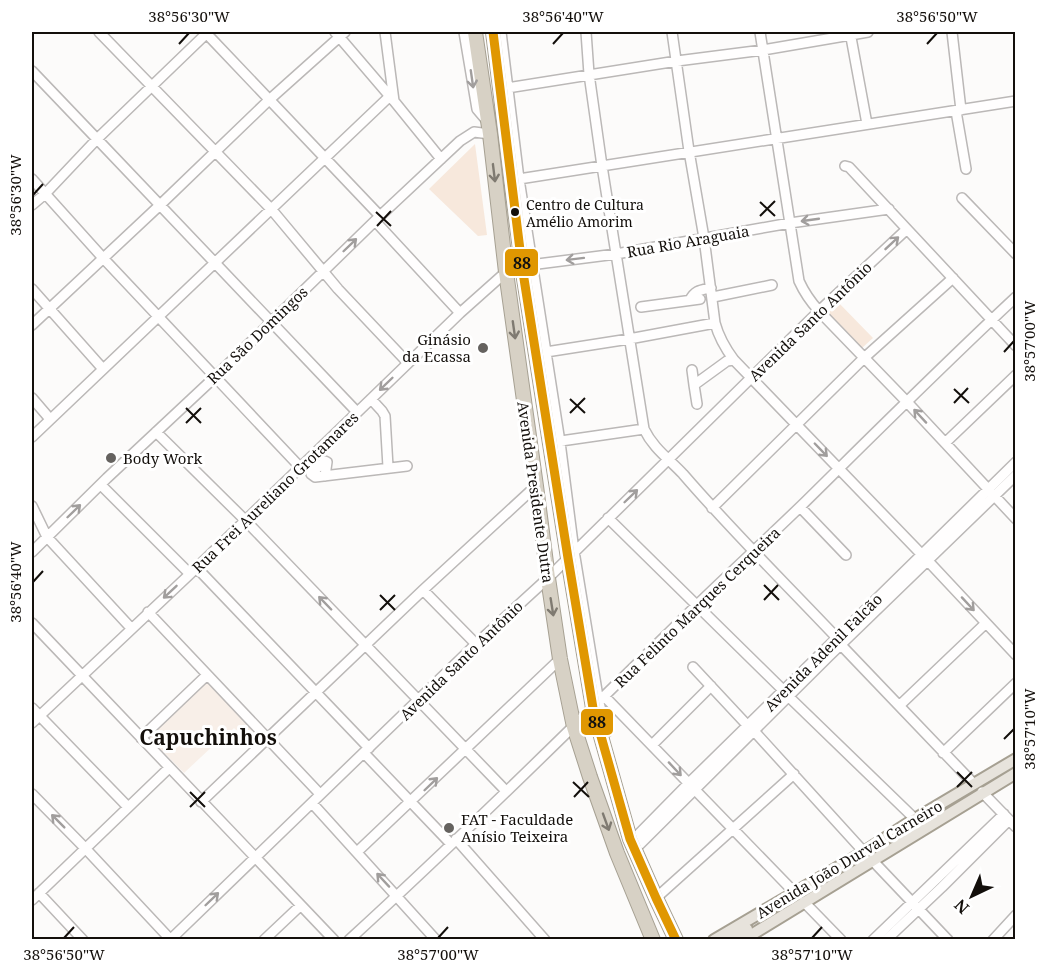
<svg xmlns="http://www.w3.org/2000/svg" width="1047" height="971" font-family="'Noto Serif',serif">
<rect width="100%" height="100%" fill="#fcfbfa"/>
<path fill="#f8efe8" d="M207,681l53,55 -9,8 -17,-16 -16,16 -2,-1 -32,30 -35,-36z"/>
<path fill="#f7e8dc" d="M475,144l12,91 -9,1 -49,-47z
M836,300l37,38 -11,10 -37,-38z"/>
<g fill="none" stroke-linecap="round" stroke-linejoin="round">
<defs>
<path id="minor" d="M99,32l173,178 66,79 70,74
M205,32l175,184
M335,32l59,69 47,58
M385,32l9,69
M464,32l13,77 11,13
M501,32l18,147 41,263 14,109 25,152 8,29
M586,32l3,42 13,92 42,263c9,19 25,30 39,45 49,57 102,109 154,164
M672,32l17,119 15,87 11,85c4,15 10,25 19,37l194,201 88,94
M760,32l39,249c5,11 11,20 20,30l87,90 110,118
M850,32l17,92
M952,32l9,78
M32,71l65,68 260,273
M507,88l170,-27 86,-11 105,-18
M956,111l10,58
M845,166l4,1 167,179
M32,179l71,79 197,209
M519,179l497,-78
M962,198l54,56
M32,205l13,-11 52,-55 111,-107
M375,221l85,92
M32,289l71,80
M713,297l59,-12
M690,300c5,-10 11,-10 21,-12
M641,307l59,-8
M32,325l128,-120 109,-105 76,-68
M546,352l83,-13 86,-16
M692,370l2,15
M32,398l18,21
M371,399l11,12 3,5 3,51
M697,404l-3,-19 33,-24 7,-1
M156,432l89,88 261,271
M32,437l358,-341
M554,442l90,-13
M945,443l71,-68
M325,476l2,-14 -2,-1 -12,11 -2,2 4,3 92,-11
M101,485l89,89
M32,506l15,31 84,91
M800,507l46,48
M712,508l152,-150 89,-80
M608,518l176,173
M32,552l75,-74 108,-101 165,-161 80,-75 14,-9 16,2
M196,567l173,181
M423,590l53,54
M148,612l172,182
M32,623l302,317
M841,645l133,139
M693,667l55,59
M605,697l189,195
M789,697l126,122
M900,705l86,-82
M32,708l96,99
M32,723l158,-149 270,-261 46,-41 16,-6 94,-12 174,-31 99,-14
M754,731l110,121
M141,738l66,-63
M652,745l59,-59
M364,753l87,91
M943,753l73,-70
M982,792l34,35
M32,794l53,54 86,92
M201,802l222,-212 113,-104
M312,803l124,137
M456,839l89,101
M631,842l58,-59 327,-321
M634,850l195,-194 187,-181
M357,852l203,-193
M872,860l76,80
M39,893l44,47
M656,898l138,-124
M32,900l137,-132
M804,902l37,38
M170,940l306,-296 72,-66 271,-267 88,-82
M264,940l36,-34
M349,940c119,-109 234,-223 349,-336 34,-33 70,-66 104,-99 71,-70 141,-140 214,-208
M873,940l131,-126
M886,940l56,-53 67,-67
M993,940l23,-25"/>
<path id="major" d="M714,940l150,-88 51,-33 101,-60
M729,940l18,-11
M743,940l273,-167"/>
<path id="highway" d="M475,32l15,102 16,138 30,214 12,92 12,81 14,68 16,50 27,76 36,87
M493,32l29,234 46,292 25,150 37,131 26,59 20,42"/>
</defs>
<use href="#minor" stroke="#bbb8b7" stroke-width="12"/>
<use href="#major" stroke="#a6a092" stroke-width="14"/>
<use href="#highway" stroke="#a6a092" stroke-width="16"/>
<use href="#minor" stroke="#fffefe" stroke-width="9"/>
<use href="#major" stroke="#e7e3dc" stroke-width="10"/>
<use href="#highway" stroke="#d7d1c5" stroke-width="14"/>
<defs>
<path id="bus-1" d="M493,32l29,234 46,292 25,150 37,131 26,59 20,42"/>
</defs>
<use href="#bus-1" stroke="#fff" stroke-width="14"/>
<use href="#bus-1" stroke="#e09701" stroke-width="9"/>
</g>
<defs><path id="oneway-shaft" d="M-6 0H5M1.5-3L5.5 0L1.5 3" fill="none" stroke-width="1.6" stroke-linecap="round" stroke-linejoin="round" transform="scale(1.5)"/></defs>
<g stroke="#a19e9d">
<use href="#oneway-shaft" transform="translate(472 79) rotate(82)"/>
<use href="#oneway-shaft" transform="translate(810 220) rotate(172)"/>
<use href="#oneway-shaft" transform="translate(892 243) rotate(-43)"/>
<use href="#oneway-shaft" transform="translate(350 245) rotate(-44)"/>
<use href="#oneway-shaft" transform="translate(575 259) rotate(173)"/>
<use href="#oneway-shaft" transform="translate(386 384) rotate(136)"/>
<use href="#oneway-shaft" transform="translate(920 416) rotate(-133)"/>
<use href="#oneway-shaft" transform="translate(821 450) rotate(46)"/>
<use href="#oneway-shaft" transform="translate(631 496) rotate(-44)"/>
<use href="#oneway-shaft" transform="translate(74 511) rotate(-44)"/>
<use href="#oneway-shaft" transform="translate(170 592) rotate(137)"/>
<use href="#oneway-shaft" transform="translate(325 603) rotate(-134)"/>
<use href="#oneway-shaft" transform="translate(968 604) rotate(47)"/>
<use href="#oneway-shaft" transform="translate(675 769) rotate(47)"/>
<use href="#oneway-shaft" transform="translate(431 784) rotate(-44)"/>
<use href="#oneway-shaft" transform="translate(58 821) rotate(-135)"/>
<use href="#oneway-shaft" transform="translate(383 880) rotate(-133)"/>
<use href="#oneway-shaft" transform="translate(212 899) rotate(-44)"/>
</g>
<g stroke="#7f7a71">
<use href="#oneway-shaft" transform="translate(494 173) rotate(83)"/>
<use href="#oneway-shaft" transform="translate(514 330) rotate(82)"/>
<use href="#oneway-shaft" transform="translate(552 607) rotate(81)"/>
<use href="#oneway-shaft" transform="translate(606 822) rotate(70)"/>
</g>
<path fill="none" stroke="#130f0b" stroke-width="2" d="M179,44l10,-11M553,44l10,-11M927,44l10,-11M33,195l10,-11M760,202l15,14M376,212l15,14M760,216l15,-15M377,226l14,-15M1004,352l10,-11M954,389l15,14M570,399l15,14M954,403l14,-15M186,408l15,15M570,413l15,-15M186,423l15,-15M33,582l10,-11M764,585l15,15M380,595l15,15M764,600l14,-15M380,610l15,-15M1004,739l10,-10M957,772l15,15M573,782l16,15M957,787l15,-15M190,792l15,15M574,797l14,-15M190,807l15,-15M64,938l10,-11M438,938l10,-11M812,938l10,-11"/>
<circle fill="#130f0b" stroke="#fff" stroke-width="2" cx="515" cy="212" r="5"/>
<g fill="#65625f" stroke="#fff" stroke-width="2">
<circle cx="483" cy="348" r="6"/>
<circle cx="111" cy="458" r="6"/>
<circle cx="449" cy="828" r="6"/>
</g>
<g text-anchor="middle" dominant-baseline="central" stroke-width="6" stroke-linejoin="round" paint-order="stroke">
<g font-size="14" fill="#130f0b" stroke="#fff" text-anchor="start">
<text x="526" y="204">Centro de Cultura<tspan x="526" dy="17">Amélio Amorim</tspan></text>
</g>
<g font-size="15" fill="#130f0b" stroke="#fff">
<text transform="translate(688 241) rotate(-10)">Rua Rio Araguaia</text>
<text transform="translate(810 321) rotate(-44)">Avenida Santo Antônio</text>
<text transform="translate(257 335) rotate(-44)">Rua São Domingos</text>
<text transform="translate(275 492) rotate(-44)">Rua Frei Aureliano Grotamares</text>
<text transform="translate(536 492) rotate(82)">Avenida Presidente Dutra</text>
<text transform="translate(697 607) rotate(-44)">Rua Felinto Marques Cerqueira</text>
<text transform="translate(823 652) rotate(-45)">Avenida Adenil Falcão</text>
<text transform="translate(461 660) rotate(-44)">Avenida Santo Antônio</text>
<text transform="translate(849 859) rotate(-31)">Avenida João Durval Carneiro</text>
</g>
<g font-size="15" fill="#130f0b" stroke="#fff" text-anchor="start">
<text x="471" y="339" text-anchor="end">Ginásio<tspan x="471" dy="17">da Ecassa</tspan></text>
<text x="123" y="458">Body Work</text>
<text x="461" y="819">FAT - Faculdade<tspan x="461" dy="17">Anísio Teixeira</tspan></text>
</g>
<g font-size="21" font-weight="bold" fill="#130f0b" stroke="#fff">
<text x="208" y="737">Capuchinhos</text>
</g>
</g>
<g stroke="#fff" stroke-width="2">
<rect x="504" y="248" width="35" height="29" rx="6" fill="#e09701"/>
<rect x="580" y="708" width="34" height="28" rx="6" fill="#e09701"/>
</g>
<g font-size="16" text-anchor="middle" font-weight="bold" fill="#111">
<text x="522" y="269">88</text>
<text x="597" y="728">88</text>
</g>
<rect width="1047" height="971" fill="none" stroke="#ffffff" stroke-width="66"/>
<g transform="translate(972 896) rotate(224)" stroke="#ffffff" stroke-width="4.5" paint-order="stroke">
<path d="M0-4.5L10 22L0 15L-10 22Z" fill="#130f0b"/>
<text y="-9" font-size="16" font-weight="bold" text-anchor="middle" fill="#130f0b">N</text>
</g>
<rect x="33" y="33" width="981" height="905" fill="none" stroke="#130f0b" stroke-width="2"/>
<g font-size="15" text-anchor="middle" fill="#130f0b">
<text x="189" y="22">38°56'30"W</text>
<text x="563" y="22">38°56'40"W</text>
<text x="937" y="22">38°56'50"W</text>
<text transform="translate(16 195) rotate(-90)" y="5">38°56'30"W</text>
<text transform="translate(1030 341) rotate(-90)" y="5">38°57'00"W</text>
<text transform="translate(16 582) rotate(-90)" y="5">38°56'40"W</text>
<text transform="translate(1030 729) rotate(-90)" y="5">38°57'10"W</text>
<text x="64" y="960">38°56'50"W</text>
<text x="438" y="960">38°57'00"W</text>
<text x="812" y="960">38°57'10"W</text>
</g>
</svg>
